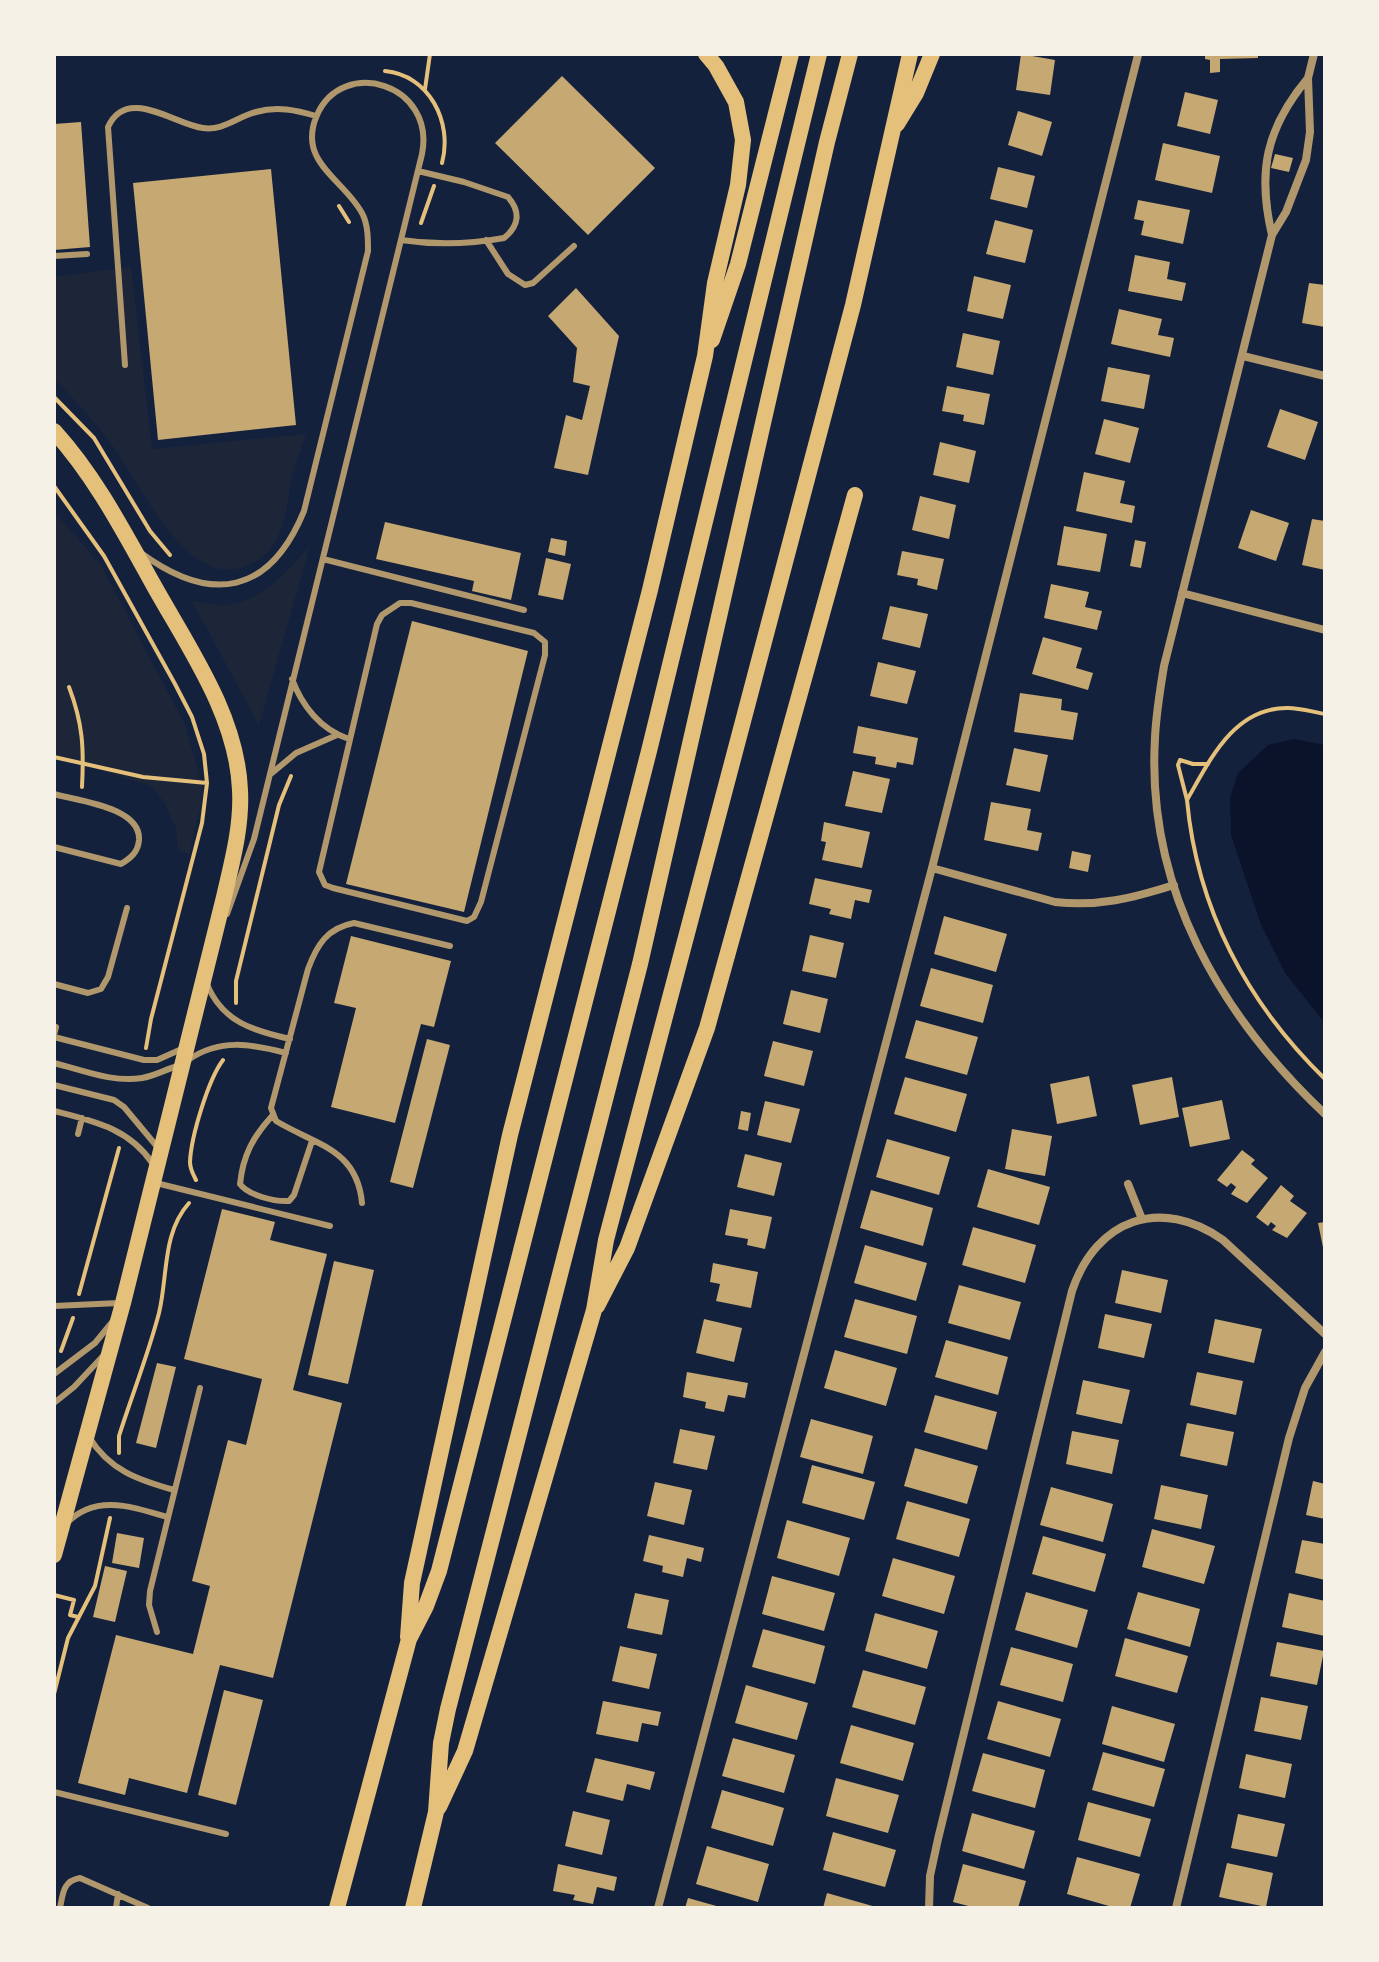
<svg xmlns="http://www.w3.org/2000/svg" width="1379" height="1962" font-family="'IBM Plex Sans',sans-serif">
<rect width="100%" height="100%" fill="#14213d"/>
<path fill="#1d2539" d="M131,267l21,182 154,-15c-5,15 -12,31 -15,47 -4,22 -5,45 -18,64 -8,12 -21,20 -34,23 -55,15 -99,-85 -125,-120 -18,-25 -38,-47 -60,-69v-102z
M54,512l47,53 84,160 19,67 -15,63 -11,-5 -2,-22 -12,-26 -13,-16 -97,-30z
M310,545l-51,180 -67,-124c10,1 22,5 32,4 38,-3 63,-33 86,-60z"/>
<path fill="#0b132b" d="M1294,739l31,6v278l-40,-50 -24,-48 -30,-90 -1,-38 8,-24 30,-28z"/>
<path fill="#c6a872" d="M1021,54l34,6 -5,35 -34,-5z
M1205,54h53v4l-38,1v13l-10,1v-13l-5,-1z
M562,76l93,92 -67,67 -93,-92z
M1185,92l33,8 -8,34 -33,-8z
M1018,111l34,11 -10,34 -34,-11z
M81,122l9,125 -36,3v-126z
M1163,143l57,13 -8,37 -57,-13z
M1275,154l18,4 -4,14 -18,-4z
M998,167l37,9 -8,32 -37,-9z
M271,169l25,256 -138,15 -25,-257z
M1138,200l52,10 -7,34 -42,-9 3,-14 -10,-2z
M995,220l38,10 -8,33 -39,-9z
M1135,255l35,7 -3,17 19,4 -4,18 -54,-10z
M974,276l37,9 -8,34 -36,-8z
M1309,283l16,2v42l-23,-4z
M576,288l43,48 -31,139 -34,-7 12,-53 16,5 8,-34 -17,-4 4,-34 -29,-32z
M1119,309l43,10 -4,16 16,3 -4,19 -59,-13z
M963,333l37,8 -7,34 -37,-8z
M1108,367l42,8 -6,34 -43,-8z
M947,386l43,8 -6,31 -21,-4 1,-6 -22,-4z
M1280,409l38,13 -13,38 -38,-13z
M1104,419l35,9 -9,35 -35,-9z
M940,442l36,9 -7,32 -36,-8z
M1084,472l41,9 -5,22 15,3 -3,17 -56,-12z
M920,496l36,9 -7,34 -37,-9z
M1251,510l38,13 -13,38 -38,-13z
M1312,519l13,2v49l-23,-5z
M385,522l136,31 -10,47 -39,-9 2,-10 -98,-22z
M1064,526l43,8 -7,38 -43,-7z
M551,538l16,3 -2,15 -17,-4z
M1135,540l11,2 -5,26 -11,-2z
M902,551l42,8 -7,31 -20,-5 1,-6 -21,-4z
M546,558l25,6 -8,36 -25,-5z
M1051,584l38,8 -4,15 17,4 -5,19 -53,-12z
M890,606l38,8 -8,34 -38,-9z
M412,621l116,30 -64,261 -118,-28z
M1043,637l39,11 -6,20 17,5 -5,17 -56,-16z
M878,662l38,9 -9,33 -37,-8z
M1020,693l42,6 -1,11 17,3 -5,27 -59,-8z
M858,726l60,12 -5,27 -16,-3 -1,6 -21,-4 1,-7 -23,-4z
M1014,748l34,7 -8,37 -34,-7z
M853,771l37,8 -8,34 -37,-7z
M991,802l40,7 -4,21 15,3 -4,18 -54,-11z
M824,822l46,10 -8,36 -40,-8 4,-18 -5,-1z
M1072,851l19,4 -3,17 -19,-4z
M815,878l57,12 -3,13 -14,-3 -4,19 -22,-5 2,-5 -22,-5z
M944,916l63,18 -11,38 -62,-18z
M810,935l34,8 -8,35 -34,-7z
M351,936l100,25 -17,66 -13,-3 -26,99 -64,-16 25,-99 -22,-5z
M931,968l62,17 -10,38 -63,-17z
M791,990l37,9 -8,34 -37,-9z
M916,1020l62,17 -11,38 -62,-17z
M427,1039l23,6 -37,143 -23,-6z
M773,1041l40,10 -9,35 -40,-10z
M1089,1076l8,40 -40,8 -7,-40z
M905,1077l62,17 -11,38 -62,-18z
M1172,1077l7,40 -39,8 -8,-40z
M1222,1100l8,39 -40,8 -8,-39z
M765,1101l35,8 -9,34 -34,-8z
M741,1111l10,2 -3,18 -10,-2z
M1012,1129l40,7 -7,40 -40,-7z
M887,1139l63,18 -11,38 -63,-18z
M1242,1150l13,10 -4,4 17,14 -21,25 -16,-9 5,-7 -5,-4 -4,4 -10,-7z
M745,1154l37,9 -8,33 -37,-9z
M988,1169l62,18 -11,38 -62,-18z
M1281,1185l13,11 -4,5 17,12 -20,25 -15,-8 4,-4 -5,-4 -3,4 -12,-9z
M871,1190l62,18 -10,38 -63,-18z
M222,1209l53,13 -5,18 57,14 -34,136 49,13 -69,275 -53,-13 -33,128 -58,-15 -4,17 -47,-12 38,-148 77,19 17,-68 -18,-5 36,-141 18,5 16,-66 -78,-20z
M730,1209l42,8 -7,32 -18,-4 1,-6 -23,-4z
M1325,1222v30h-1l-6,-29z
M973,1227l63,18 -11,38 -63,-18z
M865,1245l62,18 -11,38 -62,-18z
M334,1261l40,9 -26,114 -40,-9z
M713,1263l45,9 -7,36 -35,-7 4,-17 -10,-2z
M1122,1270l46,10 -7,33 -46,-10z
M959,1285l62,17 -11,38 -62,-17z
M855,1299l62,17 -10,38 -63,-17z
M1105,1314l47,10 -8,34 -46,-10z
M704,1319l38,9 -8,34 -38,-9z
M1215,1319l47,10 -8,34 -46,-10z
M946,1340l62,17 -10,38 -63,-18z
M835,1350l62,18 -11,38 -62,-18z
M157,1363l19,4 -20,81 -20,-5z
M687,1372l61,11 -3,15 -17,-3 -4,17 -19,-4 1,-6 -23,-5z
M1197,1372l46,9 -7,34 -46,-10z
M1083,1380l47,10 -8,34 -46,-10z
M935,1395l62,17 -10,38 -63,-18z
M811,1419l62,17 -10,38 -63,-17z
M1187,1423l47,9 -7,34 -47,-10z
M680,1429l35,7 -8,34 -34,-7z
M1072,1431l47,9 -7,34 -46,-10z
M915,1448l63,18 -11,38 -63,-18z
M812,1465l63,17 -11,38 -62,-17z
M1313,1481l12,3v35l-19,-4z
M655,1482l37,8 -8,35 -37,-9z
M1161,1485l47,10 -7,34 -47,-10z
M1051,1487l62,17 -10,38 -63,-17z
M907,1501l63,18 -11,38 -63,-18z
M787,1520l63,18 -11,38 -62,-18z
M1152,1529l63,17 -11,38 -62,-17z
M117,1533l27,5 -5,30 -27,-5z
M649,1535l55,13 -3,14 -14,-4 -4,19 -21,-5 1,-6 -20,-5z
M1043,1536l63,18 -11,38 -63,-18z
M1302,1540l23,4v36l-30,-7z
M893,1558l62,18 -11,38 -62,-18z
M105,1566l22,5 -12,51 -22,-5z
M772,1576l63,17 -11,38 -62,-17z
M1026,1592l62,18 -11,38 -62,-18z
M1138,1592l62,17 -10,38 -63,-18z
M635,1593l34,7 -7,35 -35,-7z
M1289,1593l36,8v35l-43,-9z
M875,1613l63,18 -11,38 -62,-18z
M763,1629l62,17 -10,38 -63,-17z
M1125,1638l63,18 -11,37 -62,-17z
M1277,1642l47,9 -7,34 -47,-9z
M620,1646l37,8 -8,35 -37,-8z
M1011,1647l62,17 -10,38 -63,-17z
M863,1670l63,17 -11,38 -63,-18z
M746,1685l62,18 -11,37 -62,-17z
M224,1690l39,10 -27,105 -38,-10z
M1261,1697l47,9 -7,34 -47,-9z
M603,1701l58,11 -3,14 -16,-3 -4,19 -42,-8z
M998,1701l63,18 -11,38 -63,-18z
M1112,1706l63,18 -11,38 -62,-18z
M851,1725l63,18 -11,38 -63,-18z
M733,1738l62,17 -11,38 -62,-17z
M1103,1752l62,17 -11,38 -62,-17z
M983,1753l62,17 -10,38 -63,-17z
M1246,1754l46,10 -7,34 -46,-10z
M595,1758l60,14 -5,18 -23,-6 -4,17 -37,-9z
M836,1778l63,17 -11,38 -62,-17z
M722,1790l62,18 -11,38 -62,-18z
M1088,1802l63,17 -11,38 -62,-17z
M573,1811l37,9 -8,35 -37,-9z
M972,1813l63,18 -11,38 -62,-18z
M1238,1814l47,10 -8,33 -46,-9z
M833,1832l63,18 -11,37 -62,-17z
M707,1846l62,18 -11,38 -62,-18z
M1077,1857l63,17 -10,34h-14l-49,-14z
M1227,1863l46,10 -7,34 -47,-10z
M558,1864l59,13 -3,14 -17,-4 -4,17 -20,-4 2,-5 -22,-4z
M963,1864l63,17 -8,27h-42l-23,-6z
M827,1893l49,14v1h-53z
M688,1898l32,9 -1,1h-34z"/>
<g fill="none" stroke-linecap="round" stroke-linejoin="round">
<path stroke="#e5c07b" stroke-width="4" d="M385,71c44,4 68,51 57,92
M425,89l5,-35
M339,206l10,16
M421,223l13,-37
M54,397l40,41 56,93 20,24
M54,486l50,70 71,128 17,33 12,37 3,29 -5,40 -51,196 -5,29
M69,687c14,37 15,61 13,100
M1325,714c-12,-2 -25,-6 -37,-6 -54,-1 -78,52 -101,92 10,109 60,203 138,279
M54,757l89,20 64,6
M1187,800l-9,-35 2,-5 13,4h15
M236,1003v-22l43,-176 12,-29
M196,1180c-3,-6 -6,-11 -6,-18 1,-25 18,-82 33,-102
M79,1294l40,-146
M61,1351l12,-33
M119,1453v-17c13,-41 29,-81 40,-123 9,-37 3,-80 30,-110
M54,1595l20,5 -4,15 8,2
M54,1694l14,-56 27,-52 15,-68"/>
<path stroke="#b1986c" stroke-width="6" d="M401,240c33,5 70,4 103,-2 15,-12 17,-26 4,-41l-44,-15 -46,-11
M486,240l22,34 17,11 8,-2 41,-37
M54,256l33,-2
M125,365l-17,-238c19,-42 67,-2 95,1 20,3 34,-11 53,-16 21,-6 40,-2 60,4
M141,553c71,52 129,41 163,-42l64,-260c0,-12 0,-25 -5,-36 -17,-35 -67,-52 -46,-100 26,-59 119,-31 105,39l-152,620 -16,65 -27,75
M323,559l201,51
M400,603h11l123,30 11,9v13l-64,247 -7,15 -7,4 -134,-33 -8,-3 -6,-13 58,-248 5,-9z
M292,679c10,27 29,51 57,60
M272,773l24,-20 41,-18
M54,794c24,7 87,13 85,46 -1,12 -8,18 -18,24l-67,-17
M54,984l34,9 13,-4 7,-12 19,-69
M207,984c15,38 47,47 83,55
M54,1035l2,-8
M54,1037l90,23h13l27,-12
M188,1060c32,-22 63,-16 98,-7
M54,1063c28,7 59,20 88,15 13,-2 24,-9 36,-12
M54,1085l60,15 10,7 35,42
M54,1111c39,10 75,17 99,53
M272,1116c-19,21 -29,39 -32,68 8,11 34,18 49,17l5,-6 18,-54
M78,1134l4,-16
M156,1183l174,43
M362,1203c-5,-54 -46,-58 -86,-82l-5,-13 37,-139c9,-24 19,-41 46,-46l96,23
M54,1306l65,-3
M54,1374l41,-31 18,-22
M54,1403l20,-16 29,-31
M89,1437c20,33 49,43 85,53
M66,1524c29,-31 67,-17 101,-7
M157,1632l-8,-27 1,-14 50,-203
M54,1792l172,42
M60,1908c3,-15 3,-27 20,-30l68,30
M116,1908l2,-14"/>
<path stroke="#b1986c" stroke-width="8" d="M1314,54l-6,24 2,54 -4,28 -20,52 -14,23 -108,431c-4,24 -8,48 -9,72 -9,150 65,277 170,376
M1272,235c-15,-63 -6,-107 36,-157
M1243,356l82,20
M1182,593l143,37
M932,868l123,34c43,5 78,-4 119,-17
M1128,1184l14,35
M658,1908l274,-1040 206,-813
M929,1908l1,-32 8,-37 134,-548c24,-72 89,-95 151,-51l102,94
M1176,1908l113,-470 16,-50 20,-36"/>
<path stroke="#e5c07b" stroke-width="16" d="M897,124l19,-31 16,-39
M712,340l26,-76 53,-210
M54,431c41,45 70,101 99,153 35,63 84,131 87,206 2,36 -8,72 -16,107l-101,406 -69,252
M597,1306l30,-58 80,-220 148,-533
M408,1637l4,-54 98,-448 140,-545 55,-234 10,-73 23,-98 5,-45 -7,-38 -20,-36 -10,-12
M439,1807l26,-56 129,-441 12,-70 247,-935 57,-251
M337,1908l72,-269 17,-33 13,-35 210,-820 170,-697
M413,1908l23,-96 5,-69 7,-34 192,-745 187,-822 23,-88"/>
</g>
<rect width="1379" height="1962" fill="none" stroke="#f6f1e7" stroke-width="112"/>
</svg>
